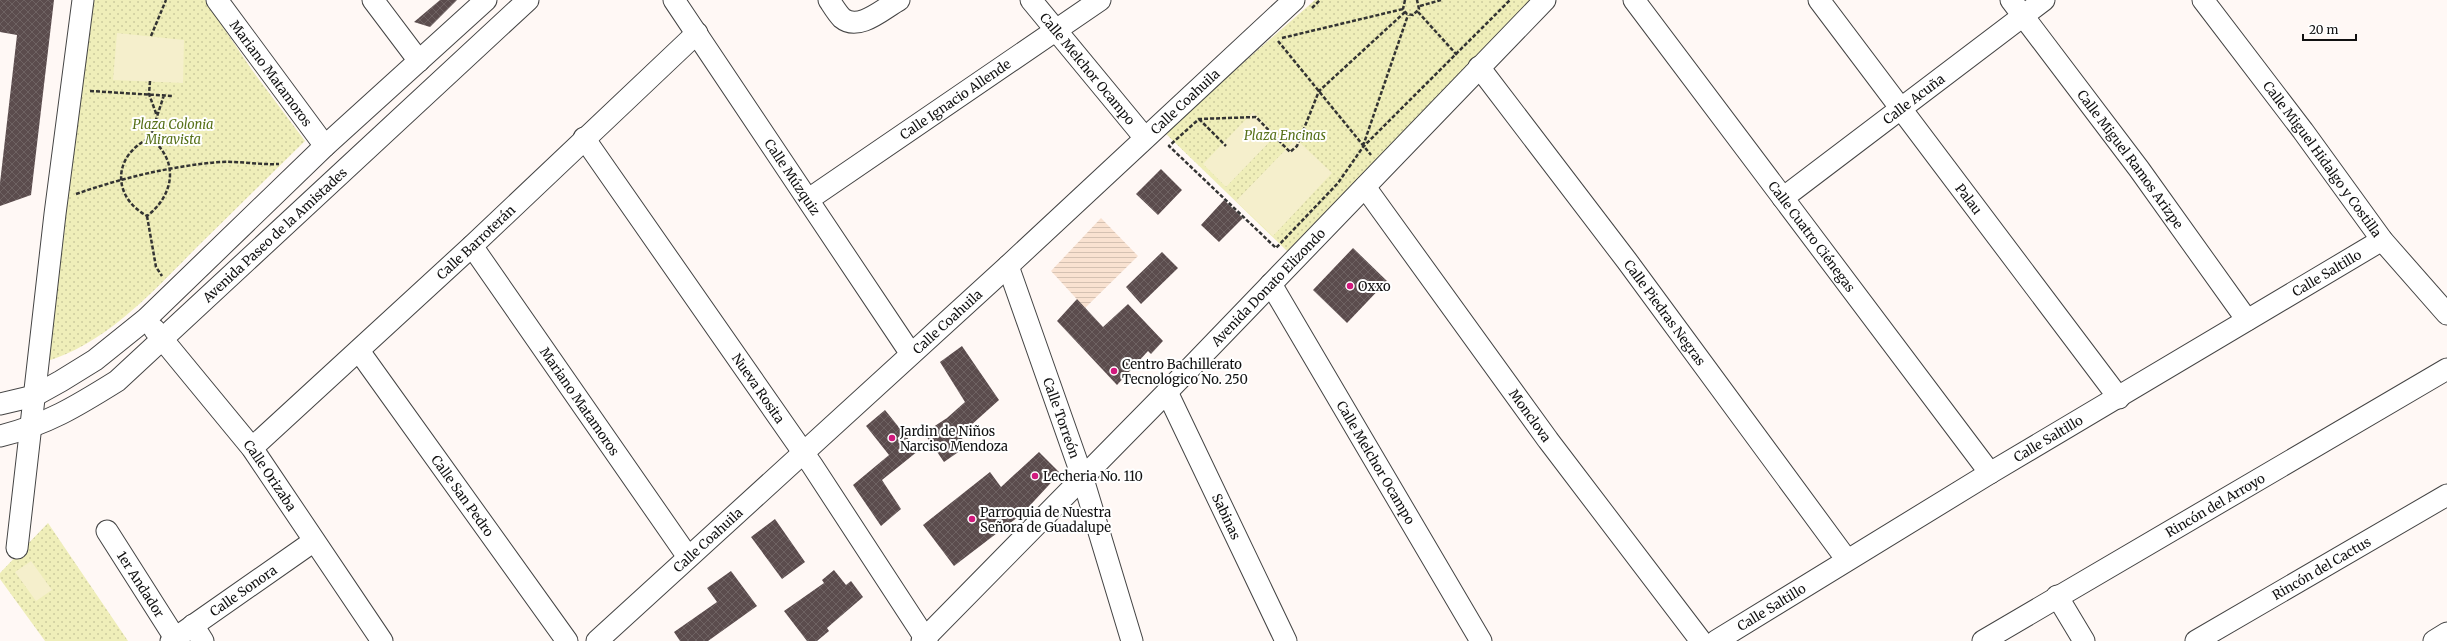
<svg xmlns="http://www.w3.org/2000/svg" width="2447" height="641" font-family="Merriweather,serif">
<defs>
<pattern id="farmland-rules" width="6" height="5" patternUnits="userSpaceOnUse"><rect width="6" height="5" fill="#f9e2d1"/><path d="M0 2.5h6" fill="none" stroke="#d4c1b2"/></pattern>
<pattern id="park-dots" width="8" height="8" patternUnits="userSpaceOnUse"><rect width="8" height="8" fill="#efeeb9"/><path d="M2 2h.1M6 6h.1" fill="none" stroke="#cccb9e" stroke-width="1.8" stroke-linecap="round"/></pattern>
<pattern id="building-cross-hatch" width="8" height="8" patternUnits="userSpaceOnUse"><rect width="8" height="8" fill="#5b4c4d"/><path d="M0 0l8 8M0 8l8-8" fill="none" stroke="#6e6262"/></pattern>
</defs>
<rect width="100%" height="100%" fill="#fff8f5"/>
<path fill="url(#farmland-rules)" d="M1101,218l37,38 -53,52 -34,-37z"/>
<path fill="url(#park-dots)" d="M90,0h115l47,70 53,71c-36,35 -71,70 -107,105 -45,45 -91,98 -154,116l20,-127 11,-139z
M1315,0h218l-246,251 -123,-119z
M48,523l80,118h-83l-45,-62v-6z"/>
<path fill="#f5efcc" d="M117,33l67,7 -1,43 -70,-3z
M1253,112l23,23 -50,52 -23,-23z
M1296,139l36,34 -59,63 -37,-35z
M31,561l21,29 -16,11 -21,-29z"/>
<path fill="url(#building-cross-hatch)" d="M0,0h54l-23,195 -31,11v-23l17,-148 -17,-3z
M440,0h17l-27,27 -16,-5z
M1161,169l21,21 -24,25 -22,-21z
M1224,200l19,18 -24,24 -18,-17z
M1353,248l34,33 -40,42 -34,-33z
M1162,252l16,16 -37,36 -15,-17z
M1077,299l26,28 25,-23 35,37 -12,13 -3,-3 -31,34 -60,-64z
M962,346l37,54 -39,35 7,11 -23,16 -20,-29 23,-15 18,-16 -25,-40z
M885,410l33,41 -36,29 19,29 -20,17 -28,-41 36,-30 -23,-29z
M1039,452l21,21 -38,41 -68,52 -31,-41 67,-53 11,15z
M775,519l30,43 -23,17 -31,-42z
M834,570l12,15 5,-4 12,16 -36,31 2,3 -12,10h-10l-23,-30 40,-28 -2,-3z
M731,571l26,35 -49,35h-28l-6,-9 43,-30 -10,-14z"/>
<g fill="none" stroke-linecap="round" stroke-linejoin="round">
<defs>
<g id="minor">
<path id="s1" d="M217,0l108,146"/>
<path d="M373,0l46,61"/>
<path id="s2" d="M674,0l237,354"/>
<path d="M829,0c4,6 8,13 13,18 17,14 42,-10 57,-18"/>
<path id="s3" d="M1031,0l114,138"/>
<path id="s4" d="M1634,0l356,473"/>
<path id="s5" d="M1819,0l300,398"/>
<path id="s6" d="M2011,0l128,169 108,151"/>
<path id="s7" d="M2203,0l100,131 79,109 65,74"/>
<path id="s8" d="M1479,67l148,194 220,299"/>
<path id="s9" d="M584,138l228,327 115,176"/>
<path id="s10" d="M1365,187l183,253 153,201"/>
<path id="s11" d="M1783,198l261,-198"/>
<path id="s12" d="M809,199l291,-199"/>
<path id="s13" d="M472,246l216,311"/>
<path id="s14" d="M1008,266l75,213 49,162"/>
<path id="s15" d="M1271,284l210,357"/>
<path id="s16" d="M154,329l98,119 130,193"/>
<path id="s17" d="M359,351l208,290"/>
<path id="s18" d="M1167,392l119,249"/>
<path d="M0,404l34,-8 27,-15 34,-21 51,-41 179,-173 161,-146"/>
<path id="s19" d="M0,436c46,-11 77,-30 117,-55l411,-381"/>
<path id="s20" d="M252,448l220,-202 225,-213"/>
<path id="s21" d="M107,531l68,107"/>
<path d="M17,548l38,-334 28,-214"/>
<path d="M2057,596l27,45"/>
<path d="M193,625l10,16"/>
<path id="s22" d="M171,641l143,-100"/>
<path id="s23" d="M597,641l411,-375 286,-266"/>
<path id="s24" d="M922,641l245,-249 378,-392"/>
<path id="s25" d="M1716,641l274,-168 392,-233"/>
<path id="s26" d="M1983,641l464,-272"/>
<path id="s27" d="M2196,641l251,-146"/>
<path d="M2434,641l13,-8"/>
</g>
</defs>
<use href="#minor" stroke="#444" stroke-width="23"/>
<path stroke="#333" stroke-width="2.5" stroke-dasharray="4 2" stroke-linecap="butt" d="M1405,0l-2,9 4,5 6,1 6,-6 -2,-9
M1420,6l21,-6
M1312,8l8,-8
M1405,12l-86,79 -22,55 -7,6 -34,-35 -57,2 -30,27 107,102 62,-65 25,-36 147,-147
M1418,12l39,43
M151,36l15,-36
M1282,38l121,-29
M1278,41l93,114
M150,81l-1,13 8,22
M90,91l83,5
M1199,119l27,27
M150,138c30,23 24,57 -3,78 -36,-20 -34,-61 3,-78l14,-43
M1363,146l45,-131
M76,194c46,-16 95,-28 144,-32 20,-1 39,3 59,2
M147,216l9,51 6,9"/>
<use href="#minor" stroke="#fff" stroke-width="21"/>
</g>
<g fill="#d1197d" stroke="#fff" stroke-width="1.5">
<circle cx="1350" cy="286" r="4"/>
<circle cx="1114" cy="371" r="4"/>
<circle cx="892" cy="438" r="4"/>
<circle cx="1035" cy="476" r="4"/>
<circle cx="972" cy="519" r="4"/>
</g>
<g text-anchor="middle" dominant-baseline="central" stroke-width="4" stroke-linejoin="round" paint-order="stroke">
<g font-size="13" fill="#111" stroke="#fff">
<text stroke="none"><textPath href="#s3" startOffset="89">Calle Melchor Ocampo</textPath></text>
<text stroke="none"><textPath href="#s1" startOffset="91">Mariano Matamoros</textPath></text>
<text stroke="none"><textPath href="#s11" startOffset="164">Calle Acuña</textPath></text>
<text stroke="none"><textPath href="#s12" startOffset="177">Calle Ignacio Allende</textPath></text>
<text stroke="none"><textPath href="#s23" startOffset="798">Calle Coahuila</textPath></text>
<text stroke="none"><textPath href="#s6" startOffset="199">Calle Miguel Ramos Arizpe</textPath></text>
<text stroke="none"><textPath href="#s7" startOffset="199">Calle Miguel Hidalgo y Costilla</textPath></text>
<text stroke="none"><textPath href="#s2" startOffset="213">Calle Múzquiz</textPath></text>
<text stroke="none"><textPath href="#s5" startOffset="249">Palau</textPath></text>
<text stroke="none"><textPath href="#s19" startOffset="345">Avenida Paseo de la Amistades</textPath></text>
<text stroke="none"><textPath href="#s4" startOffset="296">Calle Cuatro Ciénegas</textPath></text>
<text stroke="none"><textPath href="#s20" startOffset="304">Calle Barroterán</textPath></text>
<text stroke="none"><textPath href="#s25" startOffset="713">Calle Saltillo</textPath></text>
<text stroke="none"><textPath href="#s24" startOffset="495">Avenida Donato Elizondo</textPath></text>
<text stroke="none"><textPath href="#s8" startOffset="308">Calle Piedras Negras</textPath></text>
<text stroke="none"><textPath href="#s23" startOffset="474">Calle Coahuila</textPath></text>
<text stroke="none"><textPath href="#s9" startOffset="305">Nueva Rosita</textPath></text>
<text stroke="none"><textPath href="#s13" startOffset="189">Mariano Matamoros</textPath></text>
<text stroke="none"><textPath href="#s10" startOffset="282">Monclova</textPath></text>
<text stroke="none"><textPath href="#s14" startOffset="161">Calle Torreón</textPath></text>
<text stroke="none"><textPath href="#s25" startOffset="389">Calle Saltillo</textPath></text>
<text stroke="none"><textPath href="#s15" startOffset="207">Calle Melchor Ocampo</textPath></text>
<text stroke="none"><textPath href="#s16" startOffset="187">Calle Orizaba</textPath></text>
<text stroke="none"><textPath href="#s17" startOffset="178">Calle San Pedro</textPath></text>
<text stroke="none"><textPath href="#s26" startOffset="269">Rincón del Arroyo</textPath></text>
<text stroke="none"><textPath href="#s18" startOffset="138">Sabinas</textPath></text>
<text stroke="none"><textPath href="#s23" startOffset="150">Calle Coahuila</textPath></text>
<text stroke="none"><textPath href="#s27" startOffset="145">Rincón del Cactus</textPath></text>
<text stroke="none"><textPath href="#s21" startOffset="63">1er Andador</textPath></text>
<text stroke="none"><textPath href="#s22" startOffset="88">Calle Sonora</textPath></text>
<text stroke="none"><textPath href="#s25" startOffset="65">Calle Saltillo</textPath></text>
</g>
<g font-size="13" font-style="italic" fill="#577119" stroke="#fff">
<text x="173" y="124">Plaza Colonia<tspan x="173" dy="15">Miravista</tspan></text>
<text x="1285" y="135">Plaza Encinas</text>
</g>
<g font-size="13" fill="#111" stroke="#fff" text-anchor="start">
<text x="1358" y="286">Oxxo</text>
<text x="1122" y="364">Centro Bachillerato<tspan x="1122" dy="15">Tecnologico No. 250</tspan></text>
<text x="900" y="431">Jardin de Niños<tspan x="900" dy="15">Narciso Mendoza</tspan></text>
<text x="1043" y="476">Lecheria No. 110</text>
<text x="980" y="512">Parroquia de Nuestra<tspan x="980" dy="15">Señora de Guadalupe</tspan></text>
</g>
</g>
<path d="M2303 34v6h53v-6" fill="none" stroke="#111111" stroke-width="2"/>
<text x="2309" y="34" font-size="12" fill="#111111" stroke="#ffffff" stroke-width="3" paint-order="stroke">20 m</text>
</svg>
